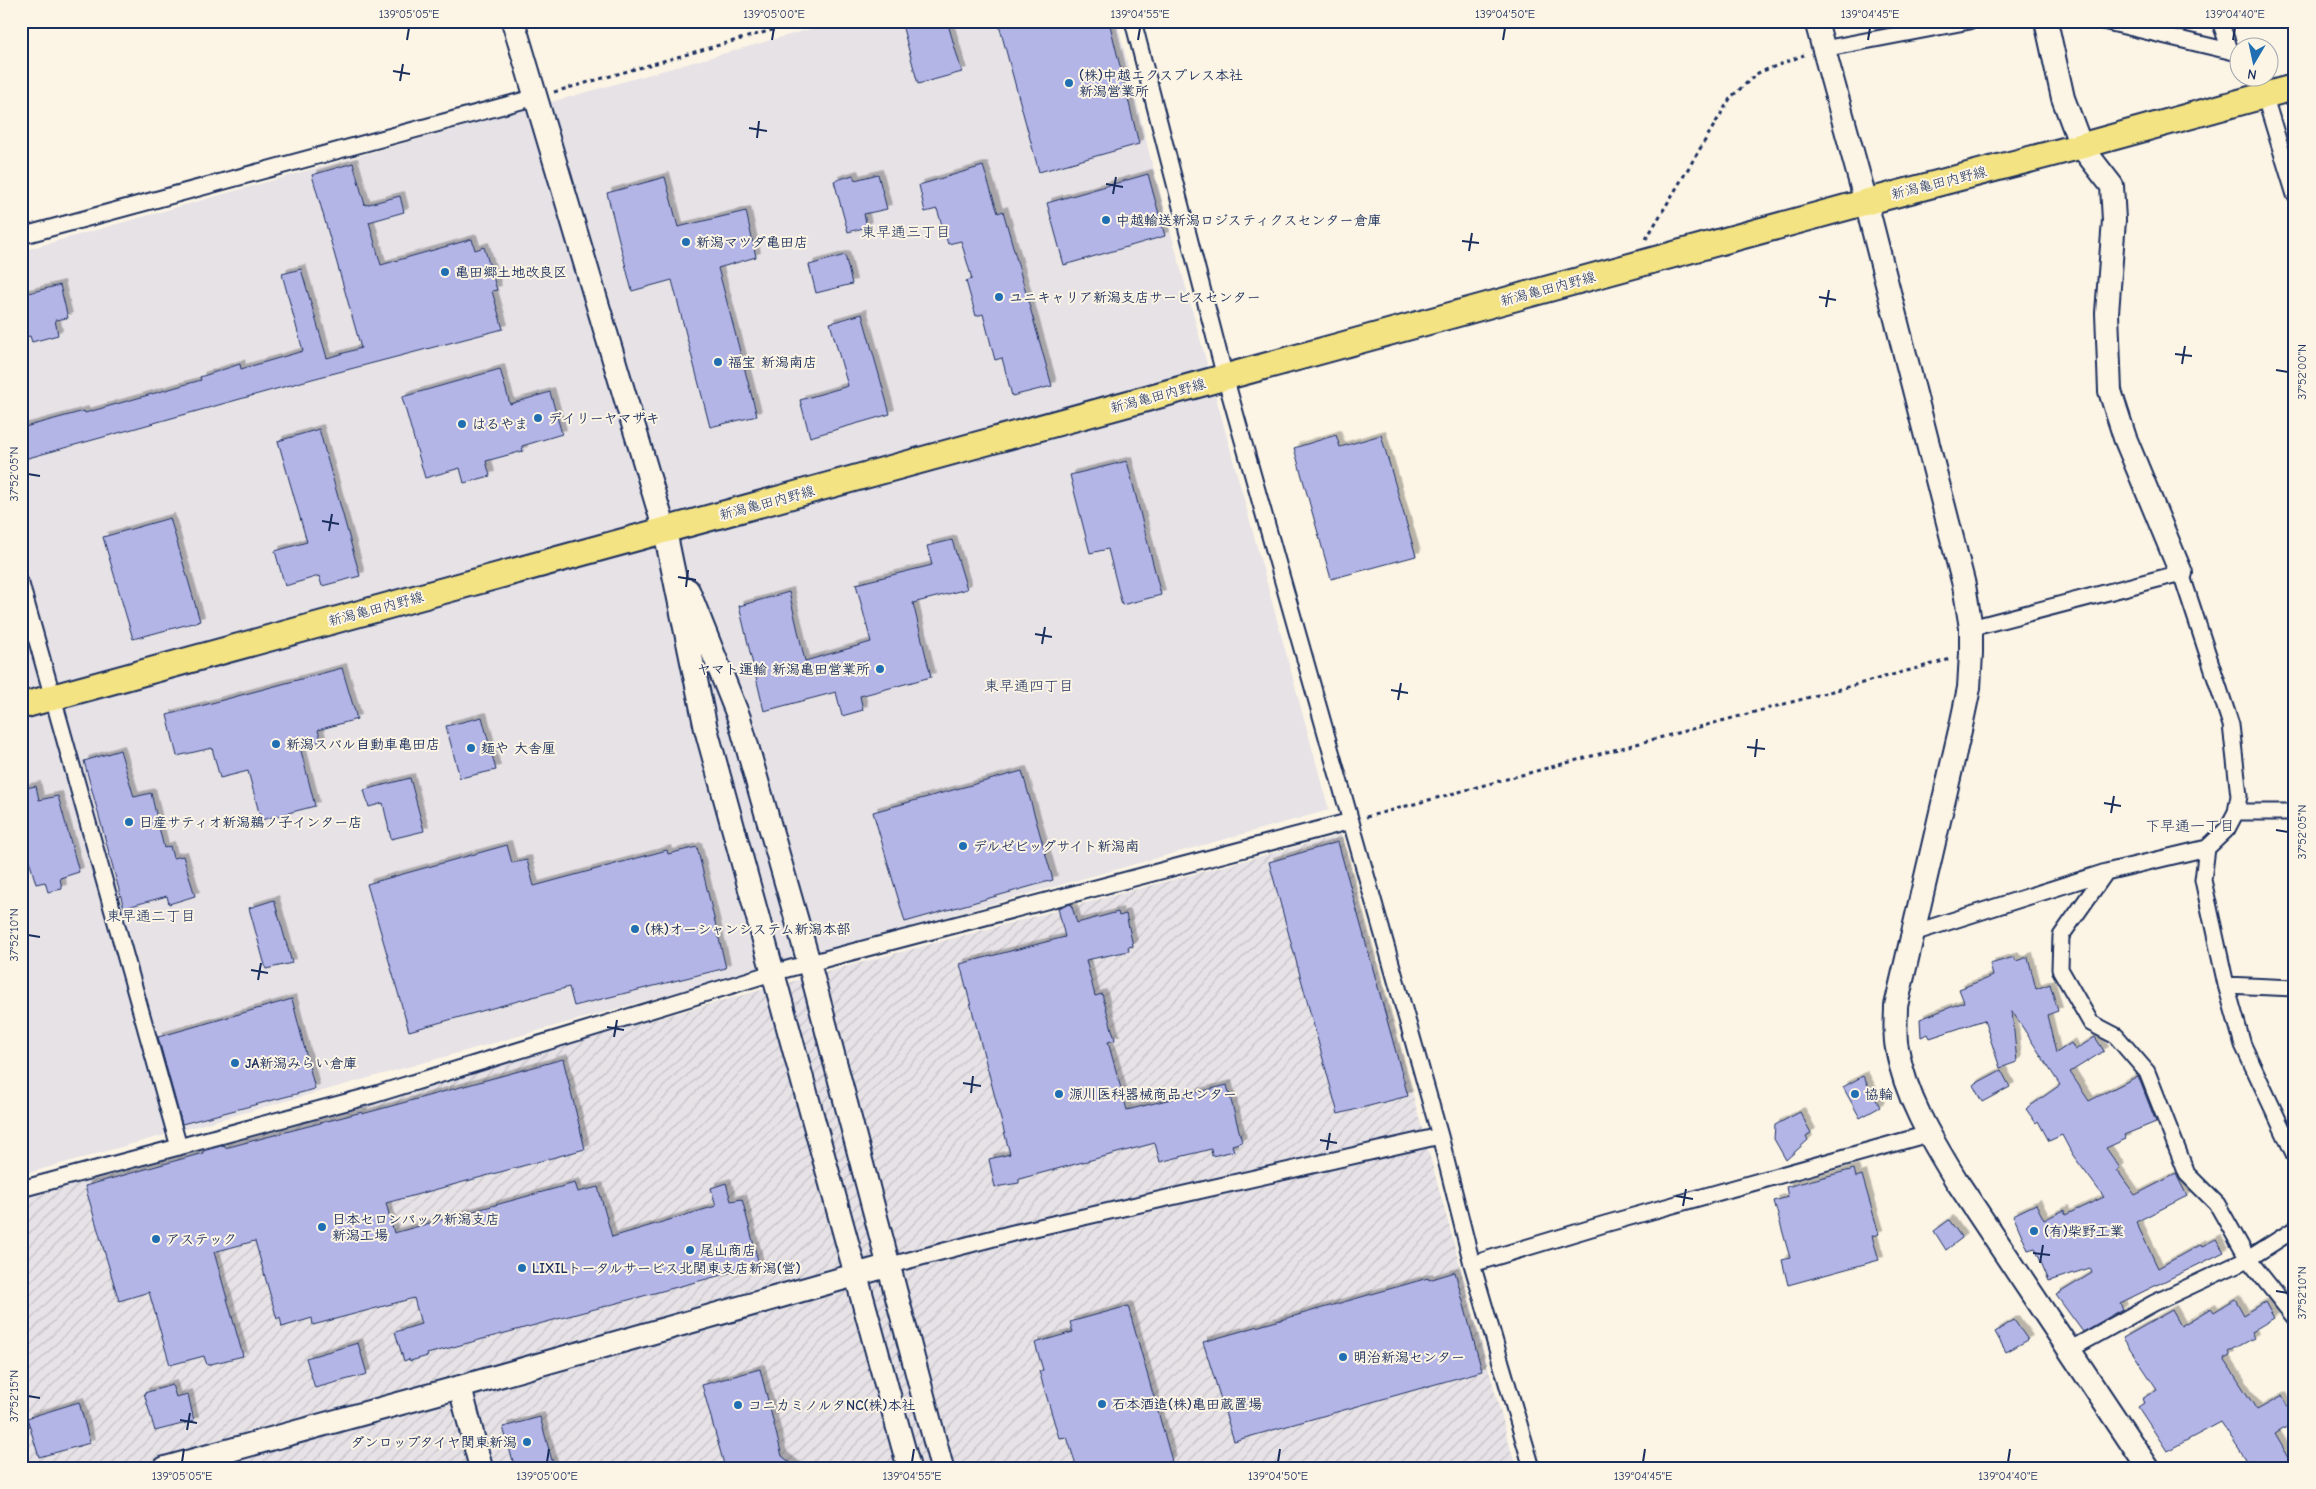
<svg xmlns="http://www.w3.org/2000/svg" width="2316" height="1489" font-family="'Comic Neue','Klee One',sans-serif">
<defs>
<pattern id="industrial-furrows" width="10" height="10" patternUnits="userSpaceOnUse" patternTransform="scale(1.25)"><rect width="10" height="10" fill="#e6e2e6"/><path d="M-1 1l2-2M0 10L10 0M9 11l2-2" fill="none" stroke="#c5c2c8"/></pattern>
<filter id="shadow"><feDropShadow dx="4.5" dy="-4.5" stdDeviation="0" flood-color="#0004"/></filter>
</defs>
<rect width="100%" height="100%" fill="#fcf5e5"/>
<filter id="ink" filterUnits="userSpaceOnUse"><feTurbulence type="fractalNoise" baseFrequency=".02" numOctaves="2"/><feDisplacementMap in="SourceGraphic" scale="10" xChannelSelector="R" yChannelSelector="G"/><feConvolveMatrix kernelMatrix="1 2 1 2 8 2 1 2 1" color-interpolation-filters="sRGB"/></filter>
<g filter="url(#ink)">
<path fill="#e6e2e6" d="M839,21h278l33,135 179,654 -1308,365v-924z"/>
<path fill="url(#industrial-furrows)" d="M1341,835l175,633h-1495v-274l820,-226z"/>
<path fill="#b4b5e7" stroke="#1b2f5e" filter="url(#shadow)" d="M901,21h46l15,51 -44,12z
M998,21h111l30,123 -100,28z
M353,163l12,42 35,-9 4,16 -35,10 12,43 91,-26 3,11 9,-3 13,43 -5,1 11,38 -191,50 -291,81v-32l63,-17 1,2 116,-33 -1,-3 40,-13 1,5 62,-18 -21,-77 19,-5 26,89 34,-10 -49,-173z
M983,166l15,47 5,-2 49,175 -40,10 -10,-38 -7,2 -12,-46 -7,2 -10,-35 6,-2 -11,-38 -13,3 -11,-35 -12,3 -6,-27z
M878,174l9,35 -23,5 3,13 -19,5 -14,-51 19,-6 2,5z
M1148,174l17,62 -101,29 -17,-62z
M665,177l13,50 68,-16 10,46 -38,11 39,148 -47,11 -38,-147 -40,11 -25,-98z
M845,255l7,29 -36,9 -7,-28z
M60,285l8,33 -13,2 3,15 -26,7 -2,-6 -9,2v-43z
M862,314l28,100 -80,23 -10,-37 48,-14 -18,-63z
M500,369l10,35 40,-12 12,42 -40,12 1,5 -37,10 4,15 -26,7 -4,-15 -35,10 -23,-81z
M319,429l41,147 -38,10 -3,-10 -34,10 -10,-35 32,-9 -29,-101z
M1336,435l4,12 41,-12 35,121 -85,23 -37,-131z
M1127,461l34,134 -39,10 -14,-56 -18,4 -20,-78z
M170,518l30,103 -67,18 -30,-102z
M952,540l15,49 -54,14 18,74 -71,19 3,14 -21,6 -6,-24 -72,19 -25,-105 50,-14 16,69 66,-19 -15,-58 76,-19 -5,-19z
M342,668l15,51 -39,11 3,11 -21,6 15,59 -54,14 -13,-49 -28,7 -8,-30 -35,8 -10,-41z
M482,717l14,53 -36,8 -14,-52z
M120,750l14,47 17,-4 13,55 6,-2 3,12 10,-2 12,40 -26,8 -2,-8 -43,12 -40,-147z
M1022,771l31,109 -148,42 -32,-110z
M410,778l14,53 -33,8 -8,-36 -14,4 -5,-17z
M36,786l3,14 19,-4 21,76 -19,6 2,11 -14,3 -3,-10 -9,2 -15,-51v-44z
M1338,842l70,254 -70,18 -69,-252z
M507,845l5,18 15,-3 7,26 133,-36 1,4 29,-7 29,121 -152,38 -5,-19 -160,44 -42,-147z
M274,900l18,63 -26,6 -17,-61z
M1071,904l6,19 41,-11 1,4 7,-2 7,32 -5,1 1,4 -43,9 9,36 7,-2 13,46 -7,2 19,68 100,-25 15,57 -10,3 2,6 -22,5 -1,-7 -51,13 -5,-19 -136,36v4l-24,4 -6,-28 21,-5 -50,-190 105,-27 -7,-29z
M2014,957l2,4 12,-4 8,32 14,-5 8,27 -11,4 9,38 15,-10 4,7 20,-13 9,14 -34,21 19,29 49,-25 18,46 -32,13 2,4 -20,9 14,20 -3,2 18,25 41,-21 11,22 -51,26 22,46 43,-24 1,2 14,-7 8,13 -104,51 3,6 -40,23 -27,-37 36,-22 -2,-5 -41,13 -14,-33 -7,2 -15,-35 23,-11 8,16 20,-10 1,5 39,-18 -32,-43 -10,-19 -13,6 -11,-20 -2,2 -10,-14 34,-24 -48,-74 5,51 -17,6 -16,-48 -54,18 -2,-4 -7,3 -1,-18 44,-17 -5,-13 34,-13 -3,-12z
M292,999l23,90 -133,35 -24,-87z
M563,1059l22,90 -199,54 8,30 181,-50 3,9 20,-5 14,50 104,-31 -5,-18 15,-5 5,18 11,-2 17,66 -332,89 1,2 -18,5 -1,-2 -5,2 -9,-29 26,-8 -7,-26 -101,27 -1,-7 -30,9 -2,-10 -3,2 -22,-78 -41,11 29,104 -36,9 -3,-9 -34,9 -21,-73 -30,9 -34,-115 118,-33v-2l22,-6v3l137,-36v2z
M2001,1070l9,17 -28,15 -9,-17z
M1863,1076l17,31 -20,11 -17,-31z
M1800,1112l11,21 -5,3 2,4 -22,20 -12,-21 1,-14z
M1854,1169l2,8 6,-2 17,59 -7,2 7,24 -91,25 -6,-25 8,-2 -16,-57 14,-4 -2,-10z
M1949,1220l13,18 -16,12 -12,-19z
M1455,1272l27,99 -248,70 -31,-99 225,-64 1,2z
M2235,1299l9,16 21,-13 9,16 -23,14 3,6 -26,14 2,4 -6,3 33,51 25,-14 13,26 -20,12 20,34h-43l-31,-46 -54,29 -29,-44 6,-4 -2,-4 15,-10 -34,-51 49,-28 9,16 30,-18 3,4z
M1128,1306l44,155 -22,7h-73l-10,-31 -8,1 -20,-67 4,-1 -8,-27 38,-11 -3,-10z
M2014,1320l14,20 -22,12 -11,-20z
M358,1343l9,31 -52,14 -9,-30z
M760,1369l22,87 15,12h-72l-23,-83z
M172,1385l4,12 12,-3 6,27 -39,10 -11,-38z
M79,1402l11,41 -51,14 -12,-39z
M540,1417l14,51h-39l-12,-41z"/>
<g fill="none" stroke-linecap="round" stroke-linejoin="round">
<defs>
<path id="street" d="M1133,21l92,356 215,759 32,128 60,204
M2103,21l135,32
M2220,21l10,29
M1823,49l147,-28
M2259,78l36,117
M21,236l515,-139
M21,584l158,563
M2236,812h59
M2207,848l-4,32 23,105 17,60 52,111
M2106,872l-45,64 -1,33 31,54 25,13 31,36 40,102 30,30 31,55 47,59
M1913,933l193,-61 101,-24 20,-19 9,-17 3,-16 -8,-71 -50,-152 -210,55
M2226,985l69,3
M21,1189l352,-94 399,-122 579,-152
M1472,1264l133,-40 323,-90
M887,1266l126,-33 427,-97
M2069,1350l85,-47 94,-44 47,-30"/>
<path id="secondary" d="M513,21l152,510 41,198 203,739
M1816,21l50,181 98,383 7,43v25l-2,35 -8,38 -65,280c0,14 -2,29 1,42 8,48 34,91 59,132l192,288
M2046,21l17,77 18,48 31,40 2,34 -7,93 3,78 15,47 56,135
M688,590l51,128 70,245 133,505
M460,1387l21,81
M165,1468l295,-81 427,-121"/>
<path id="primary" d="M21,706l1845,-504 215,-56 214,-59"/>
</defs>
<use href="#street" stroke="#1b2f5e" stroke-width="19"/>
<use href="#secondary" stroke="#1b2f5e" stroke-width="26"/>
<use href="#primary" stroke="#1b2f5e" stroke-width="29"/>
<path stroke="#1b2f5e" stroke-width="3" stroke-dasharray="4 4" stroke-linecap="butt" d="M554,92l250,-71
M1646,239l85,-142 27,-24 46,-18
M1366,817l585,-158"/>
<use href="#street" stroke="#fcf5e5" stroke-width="15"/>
<use href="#secondary" stroke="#fcf5e5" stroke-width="22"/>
<use href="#primary" stroke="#f4e382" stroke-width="25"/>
</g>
</g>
<path fill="none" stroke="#1b2f5e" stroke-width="2" d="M407,40l2,-12M772,40l2,-12M1138,40l2,-12M1503,40l2,-12M1868,40l2,-12M2233,40l2,-12M393,71l17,3M400,81l3,-17M749,128l18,3M757,138l2,-17M1106,184l17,3M1113,194l3,-17M1462,241l17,2M1469,251l3,-18M1819,297l17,3M1826,307l3,-17M2175,354l17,2M2182,364l3,-18M2276,370l12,2M28,474l12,2M322,521l17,3M329,531l3,-17M678,577l18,3M686,587l2,-17M1035,634l17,3M1042,644l3,-17M1391,690l17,3M1398,700l3,-17M1747,747l18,2M1755,757l2,-18M2104,803l17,3M2111,813l3,-17M2276,830l12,2M28,935l12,2M251,970l17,3M258,980l3,-17M607,1027l17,3M614,1037l3,-17M963,1083l18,3M971,1093l2,-17M1320,1140l17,3M1327,1150l3,-17M1676,1196l17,3M1683,1206l3,-17M2033,1253l17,2M2040,1263l3,-18M2276,1291l12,2M28,1396l12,2M180,1420l17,3M187,1430l3,-17M182,1462l2,-13M547,1462l2,-13M912,1462l2,-13M1278,1462l2,-13M1643,1462l2,-13M2008,1462l2,-13"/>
<g fill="#1f6fb2" stroke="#fcf5e5" stroke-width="2">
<circle cx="1069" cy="83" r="5"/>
<circle cx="1106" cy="220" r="5"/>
<circle cx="686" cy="242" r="5"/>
<circle cx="445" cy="272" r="5"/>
<circle cx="999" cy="297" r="5"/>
<circle cx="718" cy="362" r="5"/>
<circle cx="538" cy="418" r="5"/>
<circle cx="462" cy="424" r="5"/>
<circle cx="880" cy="669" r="5"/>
<circle cx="276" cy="744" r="5"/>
<circle cx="471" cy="748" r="5"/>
<circle cx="129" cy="822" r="5"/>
<circle cx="963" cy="846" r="5"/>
<circle cx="635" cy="929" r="5"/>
<circle cx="235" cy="1063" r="5"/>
<circle cx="1059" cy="1094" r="5"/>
<circle cx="1855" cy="1094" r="5"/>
<circle cx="322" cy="1227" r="5"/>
<circle cx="2034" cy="1231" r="5"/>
<circle cx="156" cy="1239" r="5"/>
<circle cx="690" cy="1250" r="5"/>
<circle cx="522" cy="1268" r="5"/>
<circle cx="1343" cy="1357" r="5"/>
<circle cx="1102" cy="1404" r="5"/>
<circle cx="738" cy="1405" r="5"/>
<circle cx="527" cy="1442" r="5"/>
</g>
<g text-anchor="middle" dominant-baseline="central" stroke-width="4" stroke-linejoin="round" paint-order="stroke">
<g font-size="14" font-weight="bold" fill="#1b2f5e" stroke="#fcf5e5" text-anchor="start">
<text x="1079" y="75">(株)中越エクスプレス本社<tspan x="1079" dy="16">新潟営業所</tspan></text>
<text x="1116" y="220">中越輸送新潟ロジスティクスセンター倉庫</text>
<text x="696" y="242">新潟マツダ亀田店</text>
<text x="455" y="272">亀田郷土地改良区</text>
<text x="1009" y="297">ユニキャリア新潟支店サービスセンター</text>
<text x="728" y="362">福宝 新潟南店</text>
<text x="548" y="418">デイリーヤマザキ</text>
<text x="472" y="424">はるやま</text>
<text x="870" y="669" text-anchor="end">ヤマト運輸 新潟亀田営業所</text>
<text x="286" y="744">新潟スバル自動車亀田店</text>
<text x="481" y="748">麺や 大舎厘</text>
<text x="139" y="822">日産サティオ新潟鵜ノ子インター店</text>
<text x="973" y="846">デルゼビッグサイト新潟南</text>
<text x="645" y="929">(株)オーシャンシステム新潟本部</text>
<text x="245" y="1063">JA新潟みらい倉庫</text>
<text x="1069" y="1094">源川医科器械商品センター</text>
<text x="1865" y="1094">協輪</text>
<text x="332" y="1219">日本セロンパック新潟支店<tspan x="332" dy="16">新潟工場</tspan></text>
<text x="2044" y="1231">(有)柴野工業</text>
<text x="166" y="1239">アステック</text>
<text x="700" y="1250">尾山商店</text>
<text x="532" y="1268">LIXILトータルサービス北関東支店新潟(営)</text>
<text x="1353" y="1357">明治新潟センター</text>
<text x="1112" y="1404">石本酒造(株)亀田蔵置場</text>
<text x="748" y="1405">コニカミノルタNC(株)本社</text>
<text x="517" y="1442" text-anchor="end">ダンロップタイヤ関東新潟</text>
</g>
<g font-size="14" fill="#1b2f5e" stroke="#fcf5e5">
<text transform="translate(1939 183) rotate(-14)">新潟亀田内野線</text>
<text transform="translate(1548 289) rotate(-15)">新潟亀田内野線</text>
<text transform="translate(1158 396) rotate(-15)">新潟亀田内野線</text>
<text transform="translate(767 503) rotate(-15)">新潟亀田内野線</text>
<text transform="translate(376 609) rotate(-15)">新潟亀田内野線</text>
</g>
<g font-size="15" fill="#1b2f5e" stroke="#fcf5e5">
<text x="906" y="232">東早通三丁目</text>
<text x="1029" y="686">東早通四丁目</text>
<text x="2190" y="826">下早通一丁目</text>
<text x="151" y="916">東早通二丁目</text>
</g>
</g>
<rect width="2316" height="1489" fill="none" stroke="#fcf5e5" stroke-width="55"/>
<g transform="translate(2254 62) rotate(189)"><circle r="24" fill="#fcf5e5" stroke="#a2a6af"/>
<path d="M0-4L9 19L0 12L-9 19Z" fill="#1f6fb2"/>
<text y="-8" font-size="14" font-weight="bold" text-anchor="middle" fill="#1b2f5e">N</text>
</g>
<rect x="28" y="28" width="2260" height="1434" fill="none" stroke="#1b2f5e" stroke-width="2"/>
<g font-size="12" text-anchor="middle" fill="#1b2f5e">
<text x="409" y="18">139°05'05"E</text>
<text x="774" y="18">139°05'00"E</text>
<text x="1140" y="18">139°04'55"E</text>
<text x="1505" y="18">139°04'50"E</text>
<text x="1870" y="18">139°04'45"E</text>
<text x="2235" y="18">139°04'40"E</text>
<text transform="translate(2302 372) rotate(-90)" y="4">37°52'00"N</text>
<text transform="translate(14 474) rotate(-90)" y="4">37°52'05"N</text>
<text transform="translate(2302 832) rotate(-90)" y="4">37°52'05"N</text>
<text transform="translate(14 935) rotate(-90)" y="4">37°52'10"N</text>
<text transform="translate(2302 1293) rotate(-90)" y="4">37°52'10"N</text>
<text transform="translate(14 1396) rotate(-90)" y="4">37°52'15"N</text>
<text x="182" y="1480">139°05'05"E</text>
<text x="547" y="1480">139°05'00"E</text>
<text x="912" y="1480">139°04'55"E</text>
<text x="1278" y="1480">139°04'50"E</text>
<text x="1643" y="1480">139°04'45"E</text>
<text x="2008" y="1480">139°04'40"E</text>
</g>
</svg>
